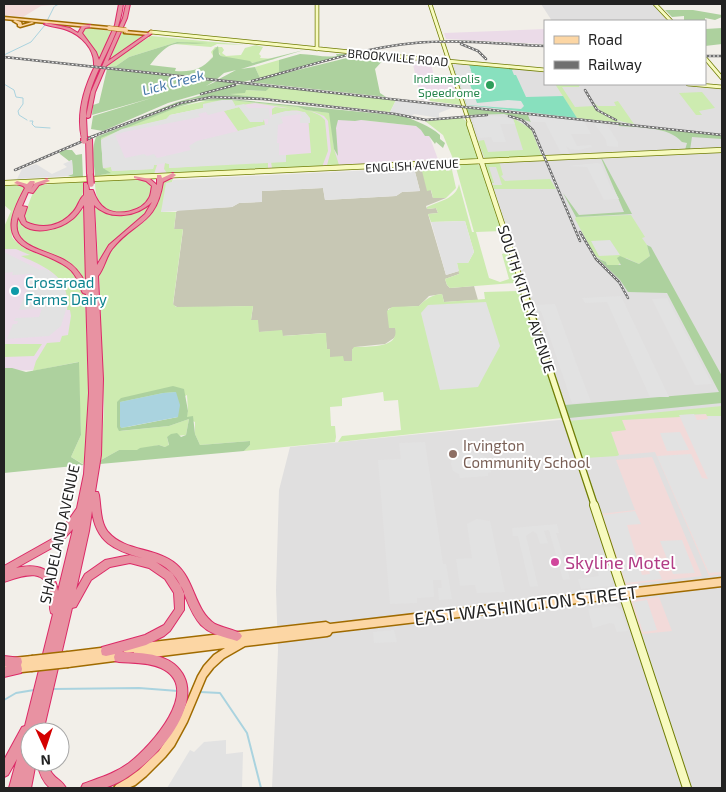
<svg xmlns="http://www.w3.org/2000/svg" width="726" height="792" font-family="'Exo 2',sans-serif">
<rect width="100%" height="100%" fill="#f2efe9"/>
<path fill="#e0dfdf" d="M541,4h112l15,17h-116z
M456,63l89,8v13h126l51,5v699h-450l6,-138 -2,-60 3,-100 11,-43 279,-28 -117,-353z"/>
<path fill="#f2dad9" d="M4,4h59l-22,2 -18,11 -19,-2z
M706,414l2,2h14v158l-13,2 -54,-124 -36,3 -8,-23 3,-1 8,-11z
M652,457l50,119 -78,9 -24,-71 35,-4 -19,-50z
M659,597l13,34 -30,3 -12,-34z"/>
<path fill="#ebdbe8" d="M545,29v15l-99,-5 -2,-6z
M412,60l19,4 3,12 16,-1 6,14 -17,1v2l-12,1 3,8 -9,-1z
M230,100l68,7 22,6 18,7h23l55,6 13,9 10,27 -329,14 -7,-8 -2,-30z
M4,245h11l15,10 26,13 14,13 7,80 -43,9 -30,1z"/>
<path fill="#c7c7b4" d="M451,166l1,4h-27l8,28h13l-20,8 1,3 9,-1 2,5 -10,1 18,61 13,-4v3l-14,5 2,6 3,3 24,-2 4,14 -34,2 -2,-8 -13,2 -10,10 -28,2 -3,1 2,19 5,-1 2,6 -3,5 -9,6 -30,3 -3,3v11h-9l-13,-4 -3,-8 -2,-16 -43,3v-5l-23,1 -8,-12 2,-14 -74,2 -6,-3 10,-75h-9l2,-18 3,-2 53,-3 7,-4 22,-1 1,-11 61,-3 2,12 71,-4 6,-4 18,-1 -6,-23z"/>
<path fill="#cdebb0" d="M85,28l26,3 -13,32 -4,-14 -12,-15z
M121,32l26,3 -38,27z
M151,36l94,9 -28,-1 -6,3 -37,-3 13,-2h-10l-48,15 -13,9 -9,1 7,-8z
M256,45l7,2 -4,7 2,2 -1,2 15,1 -24,4 -30,-7 -3,-5 -14,15 9,-10 -2,-4 4,-5h13h-6l2,3 -2,3 4,3 15,-1 4,-7z
M279,60v13l-19,5 -5,-11z
M555,84h25l-1,3h-17l13,20 19,-1 10,9 18,8 -45,-5z
M269,86l127,14 -6,12 -161,-18 17,-4 20,1z
M456,89l5,16 -31,-4 -3,-9z
M702,92l13,16 -16,3 3,4h-6l-17,-22z
M210,100h20l68,7 8,3 24,3 4,36 5,16h-12l4,-14 -3,-30 -4,-5 -10,-4 -59,-9 -20,3 -3,-6 -28,5v3l-34,7 -3,4 -45,11 -21,10v-2l10,-5 67,-26z
M618,101l16,23c-15,-2 -32,-8 -41,-22l5,4h18l-2,-4z
M239,107l11,14 14,-1 1,5 -27,6 -14,-20z
M275,107c14,2 41,1 50,13l3,31 -6,16 -50,1 -1,-6h15v-7l25,-2 -3,-37c-8,-10 -25,-4 -36,-1v-6z
M461,117l5,4 12,37 -2,2 -22,1 -11,-26 -18,-14z
M513,118l18,11 12,30h-58l-7,-18 6,-1 4,12 35,-2z
M265,162h3v6l-3,1 -98,4 -3,-4 1,-6 4,1v4z
M497,162l3,2 3,11 -2,1 4,5 45,-2 6,10h-62l-1,-4h9l-6,-18h-7l5,16h-3l-6,-18 2,-2z
M476,163l5,4 21,64 -26,1 13,46 11,4 9,-3 -7,-25 3,-1 -4,-19 16,45 -3,4 -64,5 -3,-3 -2,-6 14,-5 -2,-11h11l6,-11 -9,-31 -34,1 -3,-8 10,-1 -2,-5 -9,1v-2c12,-6 29,-8 32,-23l13,48h2l-19,-68z
M154,165h3l-3,9 -59,2 15,-3 -7,-5 8,-1 1,4 41,-2z
M446,169v2l6,-1 4,18 -10,10h-13l-2,-8 -4,1 -5,-20z
M168,179h5l-1,3 -11,30h15l-2,17h9l-10,75 3,3 77,-1 -2,14h7l1,12 23,-2 1,6 43,-3 1,16h3v8l13,-1 1,5h8v-11l2,-3c14,-1 46,2 41,-19h-6l-2,-17 5,-4 27,-1c7,-7 12,-11 23,-12l2,8 41,-3 -1,-7 35,-1 3,4 40,123 -224,24 4,-6 59,-6 -3,-30 -14,1 -1,-9 -41,6v8l-12,1 1,19h4l1,11 -1,5 -91,9 6,-6v-4l-50,4 -5,-11v-12l-9,-4 2,-7 -1,-16 -67,36 49,-5 20,-7 -3,16 -19,2 2,9 -4,1 -6,-2 -21,5h-19l-18,10 3,-52 -5,-135 7,-18 13,-15 26,-19 11,-14 7,-26z
M139,180l9,1 4,5c-1,5 -1,11 -4,15 -9,13 -37,16 -47,3 -5,-6 -6,-15 -6,-23z
M83,182c1,8 -1,20 -5,27 -10,16 -42,26 -55,9l11,-28 5,-5z
M20,185l6,2 -15,33 1,17c21,27 61,11 73,58l4,105 -4,65 -14,-8 10,-22 -3,-73 -45,9 3,-10 11,-18 13,-1 2,-6 6,-1 3,-19 -1,-6h-3c4,-33 -21,-43 -46,-54l9,-1 -14,-6h-12v-22l7,-16 -7,-6v-19z
M154,199l-2,11 -35,29 -19,22 -3,-57c25,16 36,10 59,-5z
M22,205l-3,11 12,12 31,-3 21,-16 4,73 -2,1c-21,-33 -39,-24 -66,-43l-4,-20z
M631,215l14,22 -3,1 5,7 3,11 -11,8 -13,-6 -9,8 -10,-1 -1,-3 -11,-6 -20,-37 1,-2z
M4,344h38l-8,12 -30,1z
M722,406v10h-15l-1,-2 -26,1v2l-58,3 4,10 -15,2 8,23 -2,1 -32,2 -3,-1 -13,-35v-1z"/>
<path fill="#add19e" fill-rule="evenodd" d="M665,10h28l29,5v2l-7,3 -10,-2v4l-21,-1v-5l-12,1z
M722,28v16l-17,2v-17z
M177,42l31,1c-34,3 -35,-7 -58,22l26,3 -1,3c17,1 26,-1 38,-14v-6l5,-5 1,8 2,2 29,5 2,2 52,-13 -63,19 14,-2 5,11 -17,4 -24,-3 17,-9 -12,3 -7,6 -109,-12 8,-1 13,-9z
M300,54c12,0 25,4 37,2l-1,-2h17l-74,19v-13z
M359,55l27,2 -11,12 5,24 6,4 -137,-15z
M107,69l109,11 -10,6 11,-5 21,2 -70,20 -65,28 -12,-2 2,-13 62,-19 -63,18 1,-10 6,-2z
M241,84l29,3 -4,4 -20,-1 -1,3 -15,1 51,6 -60,-4 -29,3 -57,20 42,-17z
M219,98l185,18c13,6 25,9 36,19v4l5,4 -2,5 -7,-6 -1,2 -6,-8h-4l-4,-6 -5,-4 -55,-6 -6,1 -17,-1 -2,8 2,28 -4,-7 -5,-36 -23,-3 -8,-3 -68,-7 -31,1 -21,6 -77,31 2,30 8,5 -16,3c-1,-13 -4,-27 1,-39l90,-35z
M466,108l62,7 3,7 -27,-8 -36,1z
M618,124l104,11v4l-30,-2 -2,13h-5l2,-7 -5,-1c-14,-16 -43,-14 -63,-16z
M65,150h7l4,5 6,-1 1,24 -16,-2 6,-2 -1,-14 -3,1 -9,-7 -1,-2z
M601,158l2,2 29,54 -56,3 -13,-24 16,22 45,-3z
M647,245l4,2 71,129v27l-153,15 -4,-13 154,-13 -52,-99 -39,-1 -8,-12 -23,-22 9,4 1,3h14l-4,-7 3,-2 19,8 11,-8z
M79,362l2,73 -10,22 13,8 -80,8v-105h8l14,4z
M173,386l11,3 4,22 -1,6 6,-1 2,18 5,11 50,-4v4l-6,6 -144,13 1,-4 18,-10h18l3,-2 19,-3 6,2 4,-2 -2,-8 4,-3 6,-1 4,4 5,-2 3,-16 -20,7 -50,5 -2,-4v-25l4,-4zM175,392l3,25 -56,11 -2,-2v-24l43,-9z"/>
<path fill="#88e0be" d="M469,65l45,4 -2,1 2,5h2l10,22 37,-1 14,22 -110,-13 -12,-35 16,1z"/>
<path fill="#e2e2e2" fill-rule="evenodd" d="M457,64l12,1 2,5 -4,1h4l2,5 -5,3 9,24 31,-3 13,1 3,5 -3,3 -54,-4 -12,-35 -1,-5z
M222,100h10l3,5 -1,1 10,-2 4,4h21l1,11 2,-4 14,-4 19,1 5,6v5h-10v-5h2l-2,-4 -19,3 2,6 -5,2 -1,18h2v12h7v7l-117,6v-4l-3,-1 -12,2 -1,4 -41,2 -1,-4 -8,1 -2,-28 3,-2 18,-9 44,-10 4,-4 33,-7v-4zM239,107l11,15h13l1,-3h4v5l-71,17 -8,5 2,4 -34,8 -3,-4 -7,2 -3,-2 -19,4 -10,-23 9,-3 76,-15 -2,-3 8,-2 2,3z
M396,100l58,7 -15,6v5l-25,-4 -2,2 -22,-4z
M528,115l22,2 4,4 -1,-3 31,3 7,13h-20l6,12 14,-1 1,2 -14,3 -8,-1 -4,-3 3,7h-8l-16,-31h-14z
M494,116l18,2 3,6h-15l6,18h-13l-2,-5 -12,1 -7,-21z
M594,123l13,2 11,17v5l-11,-1 -1,-6z
M72,160l1,14 -6,2 -50,3 5,-10 14,-5 16,10 15,-7 -4,-3z
M598,163l3,1 11,26h2l5,9 -15,1 -17,-33 -20,-1z
M414,168l6,23 -18,1 -6,4 -71,4 -2,-12 -61,3v11l-23,1 -7,4 -71,5 5,-29 6,-1 1,-2z
M465,221l9,31 -6,11h-11l2,8 -13,4 -15,-53z
M610,240l10,15 -21,1 -8,-15z
M4,252l36,18 6,-1 16,12 6,22 -7,23 -12,10 -42,3 6,-15h4l1,-3h-4l2,-3 23,-1 3,-9 -23,2 14,-36 -21,1 1,-3 -9,1z
M621,296l48,101h-19l-43,-95 -22,1 -3,-5z
M667,298l45,86 -17,1 -43,-86z
M486,302l14,44 -22,41 -38,3 -19,-77 7,-8z
M555,304l23,64 13,34 -19,1 -31,-92h-5l-2,-6z
M694,414l3,6 11,-1 -1,-3h15v156l-13,1 -52,-117 34,-2 11,24 6,1 -29,-64z
M680,432l9,18 -22,1 -7,-18z
M425,442l18,122h3l6,35 -13,1 -1,-12h4l-1,-8h-8l1,17 -17,1v5l-27,1 -12,-144 23,-1 -2,-16z
M477,452l11,7 3,13 -3,1v3l-28,2 -1,-4 -6,-3 -2,-7 1,-6 4,2 4,-4 -4,-3z
M635,511l6,13 -14,1 15,50 8,-1 -1,-4h9l4,9 -36,4 -23,-68z
M477,519l13,2 15,71 -28,1 -2,-8 -15,1 -4,-27 16,-1 -5,-34z
M557,524l2,9h-3l14,46 -7,1 -14,-50 -5,1 4,12 -8,1 -3,-10 -4,-3 -7,5 12,50 -8,1 -12,-51h-5l-1,-8z
M682,540l13,33 -22,1 -13,-33z
M608,562l5,18 -3,6 -29,3 -3,-10 21,-3 -4,-13z
M647,600l10,30 -14,2 -10,-30z
M615,606l6,4 7,21 -11,1 -3,-8 -4,-1 -17,5 -5,-19z
M394,630l3,12 -23,1 -1,-11z
M226,740v14l17,-2 -1,36h-75l23,-38 4,2 10,-10z"/>
<path fill="#aad3df" d="M176,392l4,13 -2,12 -57,11 -1,-2v-24l43,-9z"/>
<g fill="none" stroke-linecap="round" stroke-linejoin="round">
<path stroke="#aad3df" stroke-width="1" d="M55,6l4,-2
M47,21l7,-14
M4,55l27,-13 14,-17
M4,84l10,6 2,7 7,1v6l-5,7 1,4 8,5
M30,121h3l-1,3 3,3 15,1"/>
<path stroke="#aad3df" stroke-width="2" d="M54,689l85,-1 39,3
M200,692l20,1 27,40 14,55
M4,700l12,-7 18,-3"/>
<defs>
<path id="secondary-far3" d="M317,4v45
M430,4l40,121
M655,4l16,17
M151,32l200,20
M370,54l175,16
M705,58l17,20
M688,84l34,3"/>
<path id="secondary-far2" d="M469,124l55,166
M4,183l718,-33"/>
<path id="secondary-far1" d="M523,289l72,218"/>
<path id="secondary" d="M594,505l93,283"/>
<path id="primary" d="M4,17l105,10 2,1 -2,1 -94,-9 6,2 1,3 10,-3 2,1 -14,4 -2,-1v-2l-5,-3 2,-1 -11,-1z
M125,31l23,2 3,-2 2,1 -4,3 -25,-2v-2z
M722,578v8l-390,46 -2,3 -3,1 -82,10 -21,12 -11,10 -7,9 -19,45 -13,24 -9,11 -19,19 -11,9 -7,3h-14l2,-3 12,-7 11,-8 20,-19 8,-12 14,-23 17,-40 6,-10 10,-11 11,-7 -88,11 -3,-1 -1,-3 1,-3 -7,1 -3,-1 -1,-3 1,-3 3,-1 199,-23 4,2z
M109,647l3,1 1,3 -1,2 10,-1 3,1 1,3 -1,3 -3,1 -54,7 -3,-1 -1,-3 2,-4 -2,-3 1,-3 3,-1z
M32,656l3,1 1,3 -1,3 -2,1 2,3 -1,3 -3,1 -27,3v-15z"/>
<path id="highway" d="M119,4h4c-4,40 -36,71 -37,113l5,-25 32,-74 3,-14h4l-3,14 -19,43 40,-28 3,1 -45,32 -11,26 -5,25 -2,1 -2,-1 1,21 -5,1c-6,-25 2,-51 13,-73l-1,-1c1,-16 -13,-30 -27,-35 -7,-3 -16,-3 -23,-6l2,-1 24,5 8,5 4,-7 8,-1v2l-5,1 -3,5 14,19 3,8 16,-35z
M89,137l3,2 1,35 -3,2 -3,-2 -1,-35z
M173,173l3,2 -1,1 -12,6c-7,44 -28,38 -51,67 -6,8 -8,20 -14,27l5,103 -2,76 -6,37h3l1,3c2,12 1,27 9,37 17,20 48,15 68,32 19,16 18,46 39,60 8,4 17,5 25,9l2,3 -2,3 -3,2c-12,-4 -26,-6 -36,-16 -19,-21 -14,-49 -45,-63l16,11 10,15 2,4v18l-14,21 -6,5 -18,9 -24,7c17,1 38,1 52,12 44,36 -31,115 -70,124 -6,2 -15,0 -23,0l2,-4c16,-6 31,-10 46,-21 21,-16 75,-75 32,-95 -13,-6 -29,-5 -42,-6l-4,-1 -1,-4 1,-3 -9,2 -4,-1 -1,-4 1,-4 43,-12 19,-10 11,-16 -1,-16 -9,-14 -16,-11 -19,-5 -20,4 -19,13 -15,27 -4,1 -29,124h-13v17l-2,9 2,-1v5h6l-5,26h-22l8,-29 -9,16 -4,2v-17l18,-33 3,-1 28,-112 -2,-1c-2,-5 -1,-10 -1,-16 -2,-31 -26,-22 -46,-15v-16l48,-27 9,-8 16,-23 7,-34 5,-81 -3,-99c-1,0 -2,-1 -3,-1 -2,-2 -2,-5 -3,-8 -3,-7 -7,-14 -13,-18 -11,-8 -24,-12 -36,-17 -31,-13 -19,-38 -6,-62l-2,-2 -9,-3 3,-2 10,3 3,-3h4l1,1 -4,7 4,-6 12,-4 3,2 -11,4 -6,8 -5,-1 -6,14 5,1 -3,9 2,6c17,8 35,4 47,-10 5,-5 6,-13 11,-17v-12h4l1,7h4c2,6 6,15 13,19 12,7 36,3 43,-11 2,-3 2,-8 3,-12l-6,-5 -12,-3v-2l16,3 7,6v-10h4l1,3zM152,202l-7,12 -36,31 -12,20 -3,-60c16,16 43,12 58,-3zM84,205l2,79c-5,-10 -11,-18 -20,-23 -20,-12 -57,-13 -48,-44 1,1 3,6 4,7 12,12 38,5 49,-4 6,-4 9,-10 13,-15zM92,511c4,31 22,39 50,47l-12,-3 -25,5 -20,14 -9,16 13,-59zM73,529l-15,62c-4,-23 -21,-28 -42,-23l43,-24z
M4,656l17,2 1,4 -1,3 1,4 -1,4 -17,4v-10l3,-1h-3z
M37,762h10c4,17 14,16 19,26h-16c-8,-7 -11,-16 -13,-26z"/>
</defs>
<use href="#secondary-far3" stroke="#707d05" stroke-width="4.5"/>
<use href="#secondary-far2" stroke="#707d05" stroke-width="6"/>
<use href="#secondary-far1" stroke="#707d05" stroke-width="8"/>
<use href="#secondary" stroke="#707d05" stroke-width="10"/>
<use href="#primary" stroke="#a06b00" stroke-width="3"/>
<use href="#highway" stroke="#dc2a67" stroke-width="2"/>
<use href="#secondary-far3" stroke="#f7fabf" stroke-width="3"/>
<use href="#secondary-far2" stroke="#f7fabf" stroke-width="4.5"/>
<use href="#secondary-far1" stroke="#f7fabf" stroke-width="5.5"/>
<use href="#secondary" stroke="#f7fabf" stroke-width="8"/>
<use href="#primary" fill="#fcd6a4" fill-rule="evenodd"/>
<use href="#highway" fill="#e892a2" fill-rule="evenodd"/>
<defs>
<path id="rail" d="M461,44l17,7 8,8
M705,56h17
M4,57l718,78
M252,81c54,-14 108,-33 163,-38 43,-4 87,1 130,3
M585,90l12,20 19,10
M201,94l34,-9
M509,116l13,4 11,10 47,111
M91,137l90,-34 31,-6 51,2 132,15 31,6 61,-5
M15,170l82,-35
M580,232l16,27 23,23 9,16"/>
</defs>
<use href="#rail" stroke="#707070" stroke-width="2.5"/>
<use href="#rail" stroke="#fff" stroke-width="1" stroke-dasharray="2" stroke-linecap="butt"/>
<defs>
<path id="secondary-bridge" d="M351,52l19,2"/>
<path id="primary-bridge-far1" d="M109,28l17,2"/>
<path id="primary-bridge" d="M32,660l36,-4
M31,667l37,-4"/>
<path id="highway-bridge" d="M84,138v3
M90,174l1,10"/>
</defs>
<use href="#secondary-bridge" stroke="#707d05" stroke-width="4.5" stroke-linecap="butt"/>
<use href="#primary-bridge-far1" stroke="#a06b00" stroke-width="5" stroke-linecap="butt"/>
<use href="#primary-bridge" stroke="#a06b00" stroke-width="11" stroke-linecap="butt"/>
<use href="#highway-bridge" stroke="#dc2a67" stroke-width="8" stroke-linecap="butt"/>
<use href="#secondary-bridge" stroke="#f7fabf" stroke-width="3"/>
<use href="#primary-bridge-far1" stroke="#fcd6a4" stroke-width="4"/>
<use href="#primary-bridge" stroke="#fcd6a4" stroke-width="8"/>
<use href="#highway-bridge" stroke="#e892a2" stroke-width="5.5"/>
</g>
<circle fill="#2e9e5b" stroke="#fff" stroke-width="2" cx="490" cy="85" r="5"/>
<circle fill="#0f9aa8" stroke="#fff" stroke-width="2" cx="15" cy="291" r="5"/>
<circle fill="#8d6e63" stroke="#fff" stroke-width="2" cx="453" cy="454" r="5"/>
<circle fill="#d1479c" stroke="#fff" stroke-width="2" cx="555" cy="562" r="5"/>
<g text-anchor="middle" dominant-baseline="central" stroke-width="4" stroke-linejoin="round" paint-order="stroke">
<g font-size="12" fill="#222" stroke="#fff">
<text transform="translate(398 57) rotate(5)">BROOKVILLE ROAD</text>
<text transform="translate(412 165) rotate(-3)">ENGLISH AVENUE</text>
</g>
<g font-size="12" fill="#27864d" stroke="#fff" text-anchor="end">
<text x="480" y="78">Indianapolis<tspan x="480" dy="14">Speedrome</tspan></text>
</g>
<g font-size="14" font-style="italic" fill="#4a7aab" stroke="#fff">
<text transform="translate(173 82) rotate(-15)">Lick Creek</text>
</g>
<g font-size="15" fill="#0d838f" stroke="#fff" text-anchor="start">
<text x="25" y="282">Crossroad<tspan x="25" dy="17">Farms Dairy</tspan></text>
</g>
<g font-size="15" fill="#222" stroke="#fff">
<text transform="translate(527 299) rotate(72)">SOUTH KITLEY AVENUE</text>
<text transform="translate(59 534) rotate(-78)">SHADELAND AVENUE</text>
</g>
<g font-size="15" fill="#785e54" stroke="#fff" text-anchor="start">
<text x="463" y="445">Irvington<tspan x="463" dy="17">Community School</tspan></text>
</g>
<g font-size="18" fill="#b23c85" stroke="#fff" text-anchor="start">
<text x="565" y="562">Skyline Motel</text>
</g>
<g font-size="18" fill="#222" stroke="#fff">
<text transform="translate(526 605) rotate(-7)">EAST WASHINGTON STREET</text>
</g>
</g>
<rect width="726" height="792" fill="none" stroke="#222222" stroke-width="10"/>
<rect x="544" y="20" width="162" height="65" fill="#ffffff" stroke="#a7a7a7"/>
<rect x="554" y="36" width="25" height="8" fill="#fcd6a4" stroke="#a7a7a7"/>
<text x="588" y="45" font-size="15" fill="#222222">Road</text>
<rect x="554" y="61" width="25" height="8" fill="#707070" stroke="#a7a7a7"/>
<text x="588" y="70" font-size="15" fill="#222222">Railway</text>
<g transform="translate(45 747) rotate(177)"><circle r="24" fill="#ffffff" stroke="#a7a7a7"/>
<path d="M0-4L9 19L0 12L-9 19Z" fill="#d40000"/>
<text y="-8" font-size="14" font-weight="bold" text-anchor="middle" fill="#222222">N</text>
</g>
</svg>
